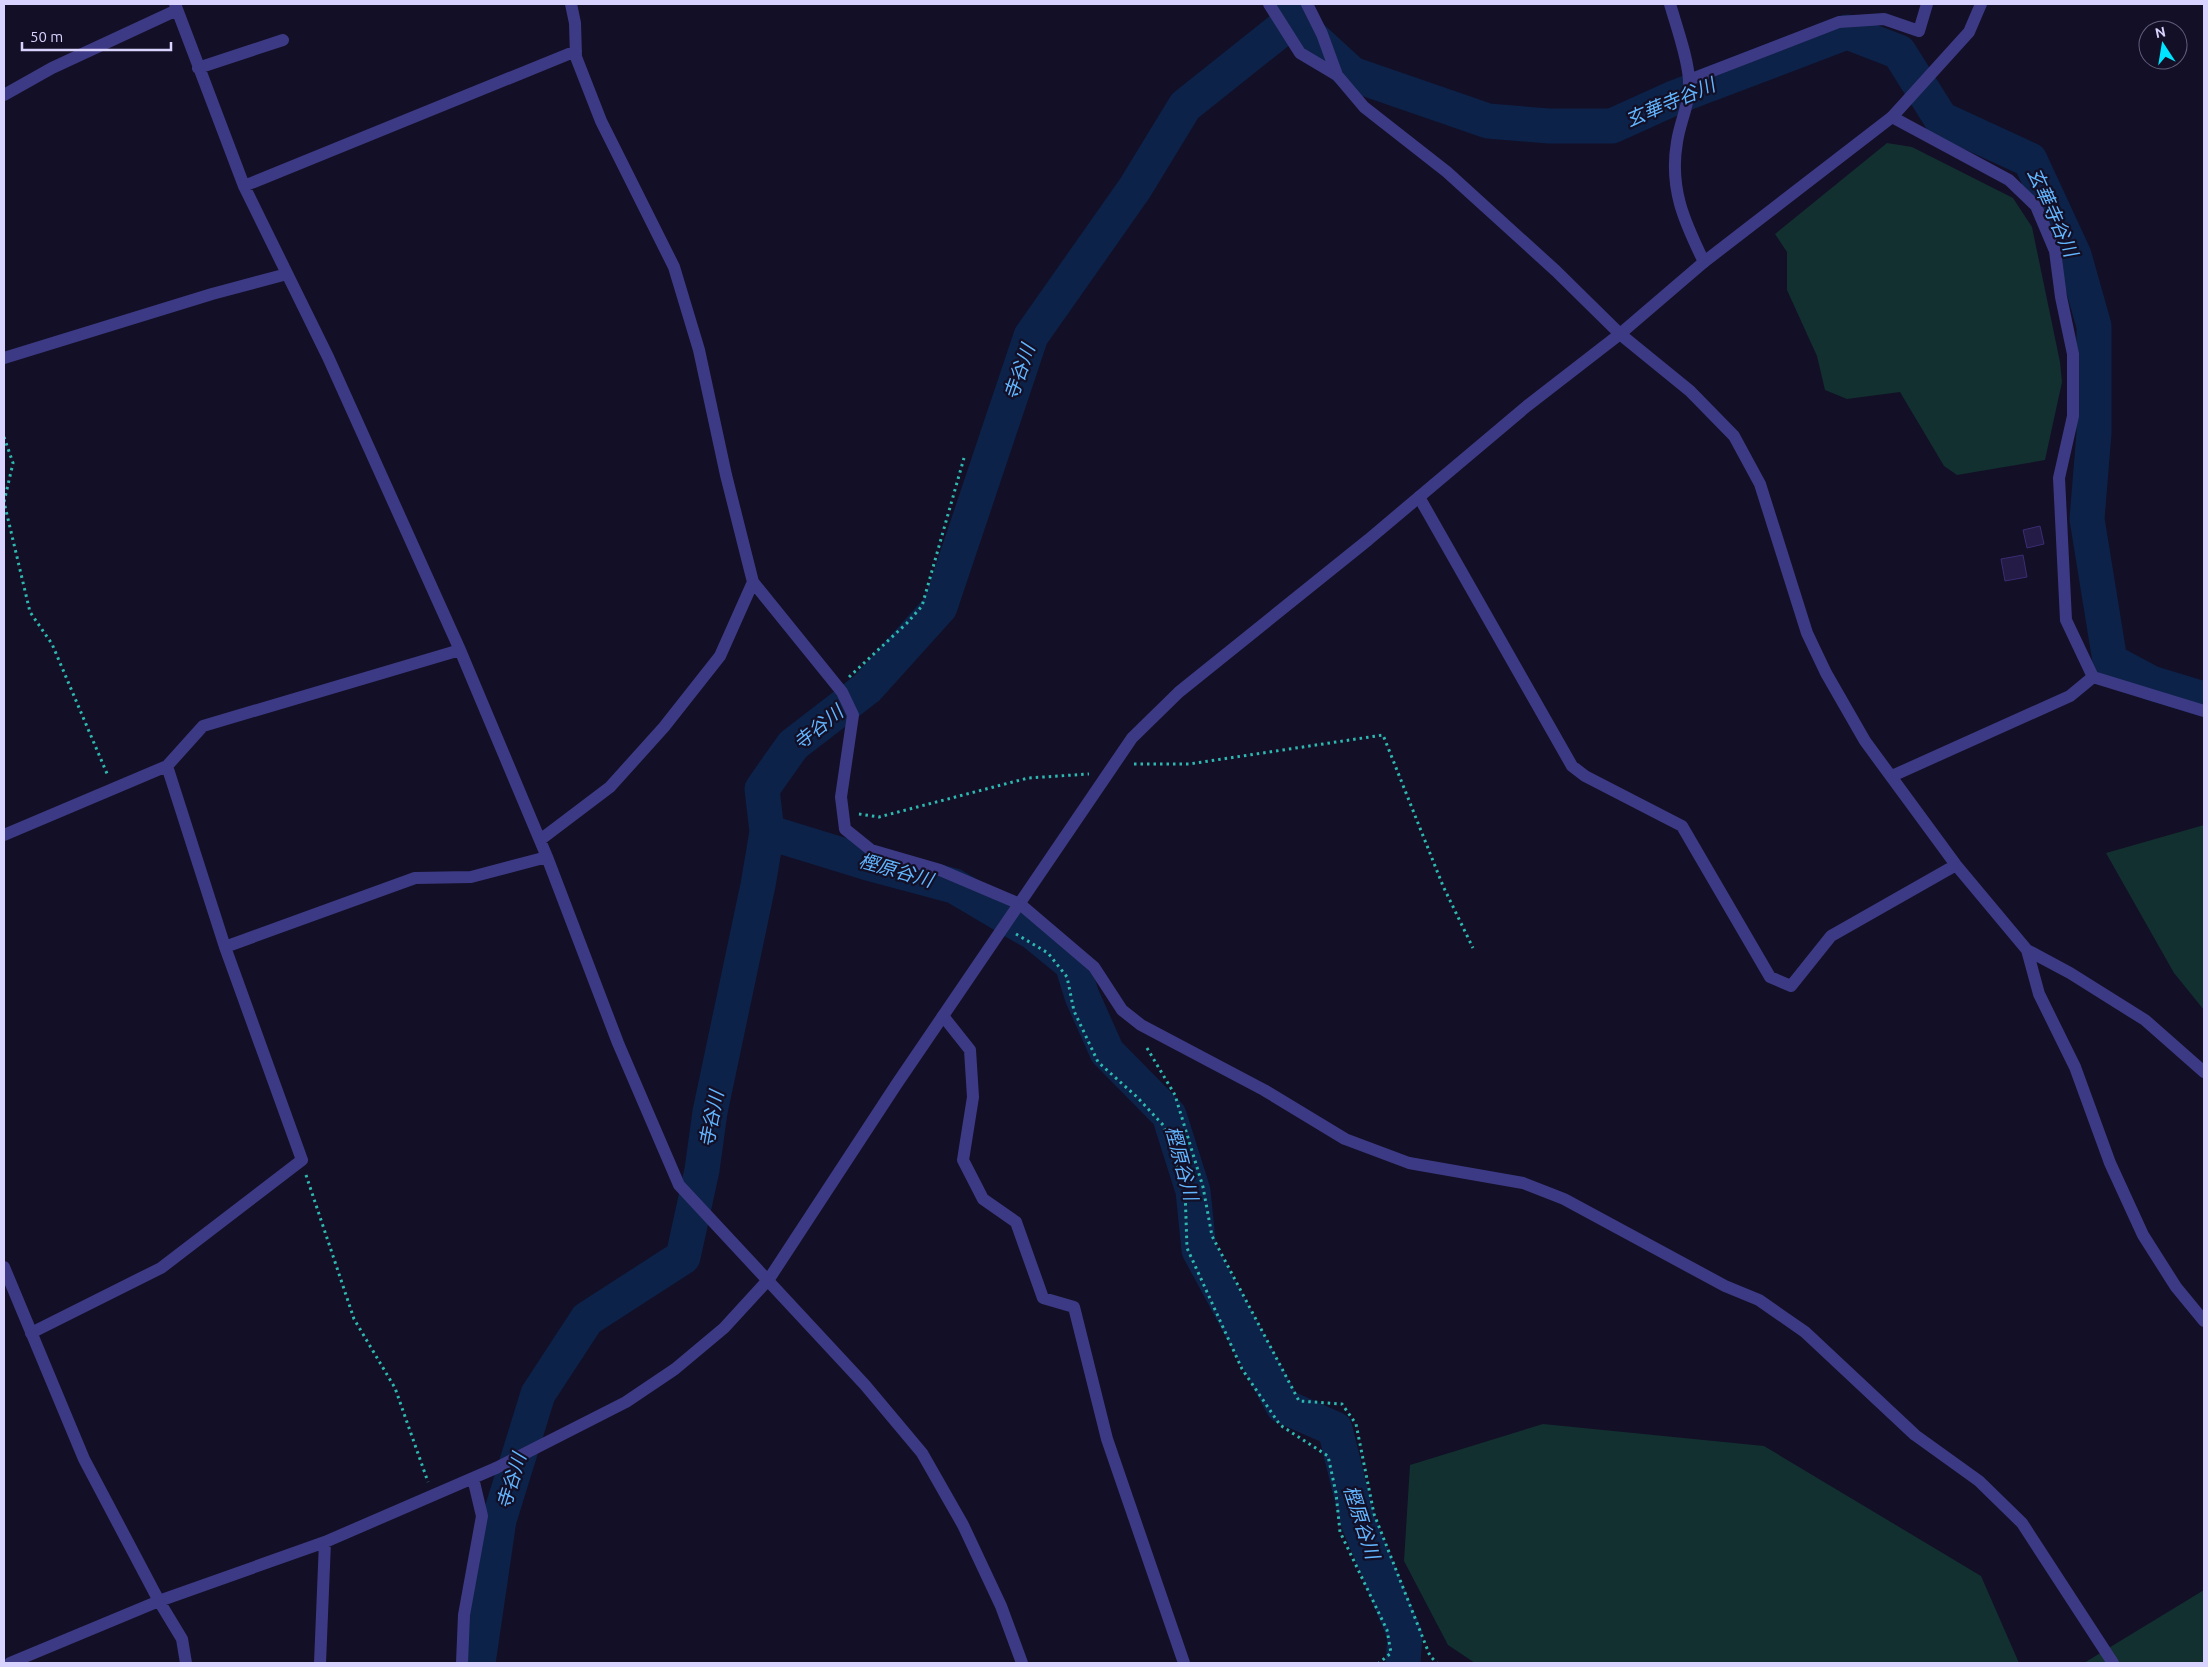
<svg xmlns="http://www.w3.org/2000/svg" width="2208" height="1667" font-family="Ubuntu,'Noto Sans JP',sans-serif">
<rect width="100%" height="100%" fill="#130f26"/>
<path fill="#12302f" d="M1887,143l25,4 101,51 19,29 28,135 2,20 -17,78 -88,15 -13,-9 -44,-74 -53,7 -22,-9 -8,-34 -30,-66v-38l-12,-18z
M2204,825v185l-30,-37 -68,-120z
M1543,1424l221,22 217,130 38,87h-544l-27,-18 -44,-84 6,-96z
M2204,1590v73h-120z"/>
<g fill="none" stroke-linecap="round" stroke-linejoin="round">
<path stroke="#0c2248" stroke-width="35" d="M1286,4l7,16 59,54 136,47 61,5h63l64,-29 171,-65 52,20 42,67 89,41 44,95 20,71v107l-7,86 23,142 41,22 53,16
M767,832l101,31 86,23 80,47 38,31 10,32 25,56 62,63 24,76 6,59 84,156 52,23 23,93 47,113 -2,28
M478,1663l21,-143 39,-126 49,-75 96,-62 19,-87 8,-58 48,-227 9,-53 -5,-43 31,-44 74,-57 73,-81 91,-271 104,-148 50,-82 108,-86"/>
</g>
<path fill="#241b47" stroke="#3b2d73" d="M2040,526l4,18 -17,4 -4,-18z
M2023,555l4,22 -22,4 -4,-22z"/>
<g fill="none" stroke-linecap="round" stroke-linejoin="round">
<path stroke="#2fb8b0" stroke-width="3" stroke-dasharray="2.5 4" stroke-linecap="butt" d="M4,437l9,26 -9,39 26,110 22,32 56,132
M849,677l58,-54 15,-17 42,-148
M1134,764h55l194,-29 60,151 30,62
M859,814l20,3 149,-39 61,-4
M1016,934l32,19 19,24 7,34 24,51 39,35 27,29 21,63 2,59 55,121 38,56 48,31 8,37 4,39 47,98 4,23 -12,10
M1147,1048l28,47 28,92 9,49 87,165 43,3 14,20 18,90 56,142 7,7
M306,1175l48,144 41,69 33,94"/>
<path stroke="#3d3a85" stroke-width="12" d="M175,4l69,182 84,171 132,293 87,207 71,186 61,142 186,200 57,68 41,72 38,81 21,57
M571,4l4,19 1,34 25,64 73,146 25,83 27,125 27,107 89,110 11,23 -12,82 4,32 26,21 69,20 80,34 74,63 28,43 19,15 123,65 81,49 64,24 114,20 41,16 161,87 34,14 46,32 110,103 64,46 43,42 91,140
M1269,4l31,49 37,22 27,32 83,65 109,99 64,63 70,57 44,45 26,48 47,149 19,40 39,68 91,124 71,85 43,23 75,47 59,52
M1307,4l15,30 15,41
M1670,4c6,21 19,57 19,78 1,22 -9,39 -12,60 -8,46 7,79 27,120
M198,68l85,-28
M1689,80l150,-58 45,-3 35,12 8,-27
M4,95l48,-27 125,-58
M1892,117l117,63 27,26 19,45 6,46 12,57v62l-14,62 7,142 27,57 -23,19 -178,80
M244,186l332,-135
M4,358l208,-64 75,-20
M1419,497l153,269 13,10 97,50 88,151 21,9 40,-50 125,-71
M2093,677l111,34
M4,835l163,-69 36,-40 257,-76
M540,840l70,-53 54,-60 56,-71 33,-74
M225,947l190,-69 56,-1 76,-20
M2027,950l12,44 36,73 35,96 33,72 33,52 28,34
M943,1016l27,34 3,47 -10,63 20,39 33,23 27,76 31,9 33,132 77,224
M31,1333l130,-65 141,-108 -77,-213 -58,-181
M159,1601l23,38 4,24
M10,1663l149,-62 166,-59 171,-74
M320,1663l5,-121
M462,1663l2,-48 18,-99 -9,-38"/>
<path stroke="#3d3a85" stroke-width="12" d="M4,1267l80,192 75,142
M496,1468l130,-66 49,-33 49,-41 45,-49 127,-194 236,-347 47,-46 189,-152 159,-134 93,-72 84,-72 188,-145 77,-85 12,-28"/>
</g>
<g text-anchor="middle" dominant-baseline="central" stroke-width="4.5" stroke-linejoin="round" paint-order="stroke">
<g font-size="19" font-style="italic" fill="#62b6ff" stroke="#130f26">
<text transform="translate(1670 102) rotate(-23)">玄華寺谷川</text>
<text transform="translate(2053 212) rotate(66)">玄華寺谷川</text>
<text transform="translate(1019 372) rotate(-71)">寺谷川</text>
<text transform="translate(818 727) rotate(-39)">寺谷川</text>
<text transform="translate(896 870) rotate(16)">樫原谷川</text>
<text transform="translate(711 1119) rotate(-79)">寺谷川</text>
<text transform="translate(1182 1163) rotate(75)">樫原谷川</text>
<text transform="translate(511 1481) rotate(-73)">寺谷川</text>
<text transform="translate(1362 1522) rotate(72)">樫原谷川</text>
</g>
</g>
<rect width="2208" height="1667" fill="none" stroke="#d9d4ff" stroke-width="10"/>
<g transform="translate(2163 45) rotate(348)"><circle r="24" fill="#130f26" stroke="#625e7d"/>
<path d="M0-4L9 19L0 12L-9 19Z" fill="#00e5ff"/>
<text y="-8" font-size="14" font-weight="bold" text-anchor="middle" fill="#d9d4ff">N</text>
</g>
<path d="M22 42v8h149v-8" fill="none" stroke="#d9d4ff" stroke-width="2.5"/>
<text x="30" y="42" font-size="15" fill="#d9d4ff" stroke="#130f26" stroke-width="4" paint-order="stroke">50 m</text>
</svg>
